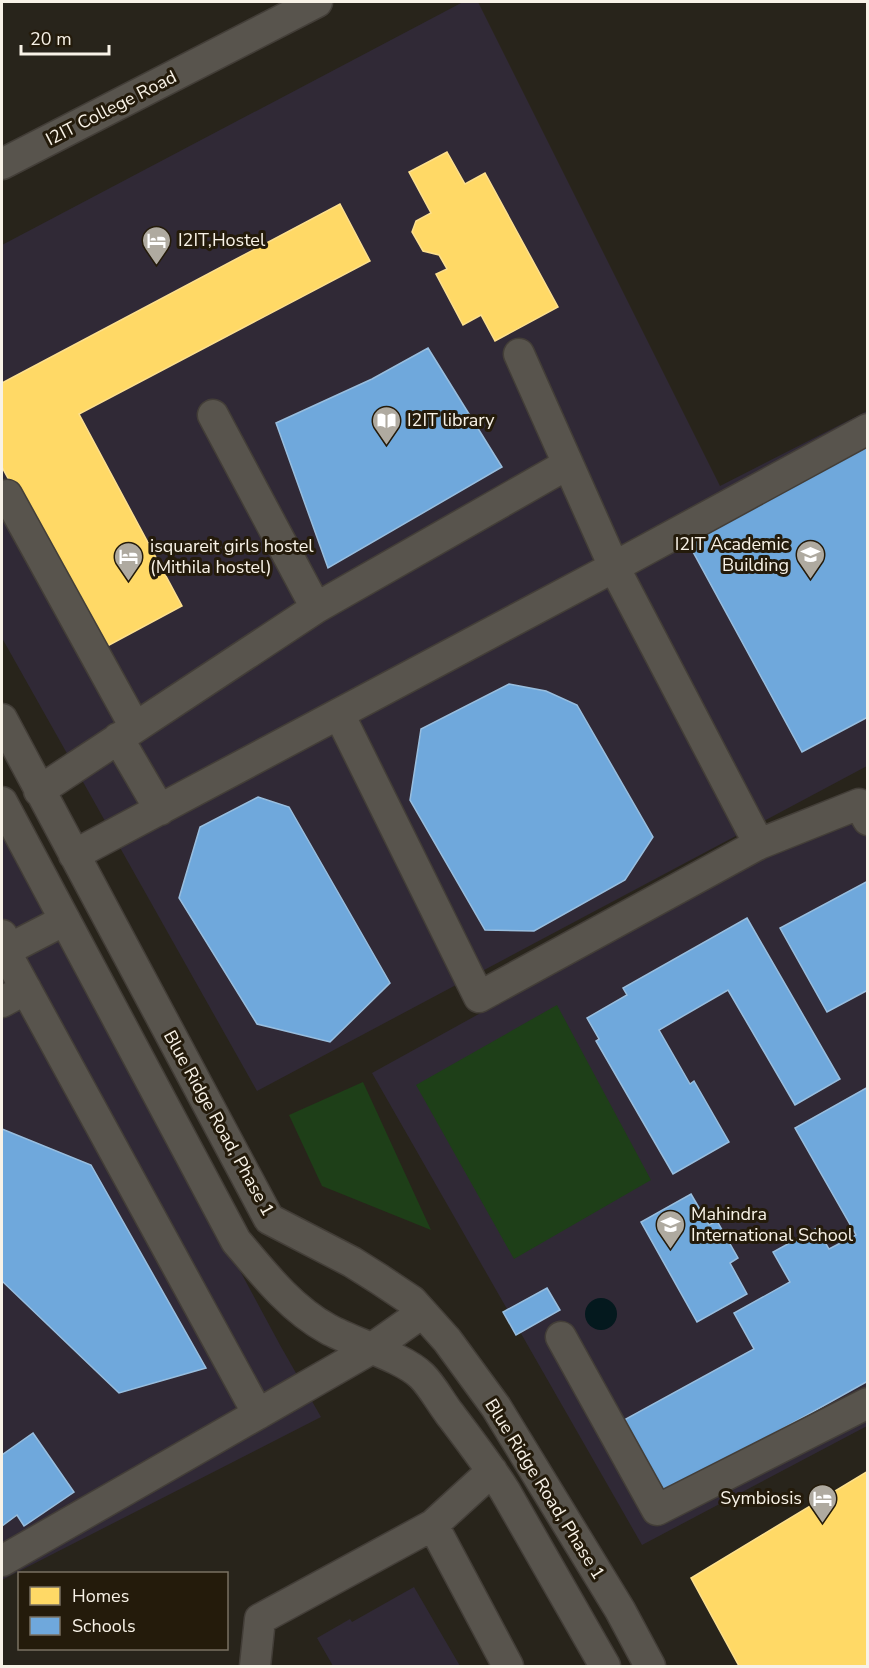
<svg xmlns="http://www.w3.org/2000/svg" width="869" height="1668" font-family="'Nunito Sans',sans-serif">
<rect width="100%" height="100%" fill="#28241b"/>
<path fill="#302936" d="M463,2h15l242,484 147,-75v355l-610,325 -255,-453v-393z
M859,804l9,16 -1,606 -225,119 -270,-472z
M2,830l39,71 239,444 41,72 -319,163z
M414,1587l46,79h-127l-16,-28 33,-19 2,3z"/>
<path fill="#1e3f18" d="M557,1005l94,175 -137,79 -98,-174z
M363,1082l68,148 -109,-44 -33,-71z"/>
<path fill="#04191e" d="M585 1314a16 16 0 1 1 32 0a16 16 0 1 1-32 0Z"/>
<path fill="#ffd966" stroke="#fde08d" stroke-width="1.5" d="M447,152l18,32 20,-11 73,134 -63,34 -14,-26 -18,10 -27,-51 11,-5 -8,-14 -16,-4 -11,-19 4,-11 15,-8 -22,-41z
M340,204l30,57 -291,153 103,192 -82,44 -98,-183v-84z
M868,1471v195h-129l-48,-88z"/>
<path fill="#6fa8dc" stroke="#98bedf" stroke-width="1.5" d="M428,348l74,119 -174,101 -52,-145 96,-44z
M868,441v276l-66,35 -116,-213z
M509,684l37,7 31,14 76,132 -28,43 -91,51 -49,-1 -75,-130 11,-71z
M258,797l31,10 101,176 -60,59 -73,-18 -78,-126 21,-71z
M868,881v109l-41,22 -47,-84z
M747,918l93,161 -45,26 -67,-115 -69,40 31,54 4,-3 35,61 -56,32 -77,-133 3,-2 -12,-21 40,-23 -4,-7z
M868,1087v294l-206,115 -38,-76 130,-71 -20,-36 56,-31 -17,-30 44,-24 12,21 27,-14 -61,-107z
M2,1129l89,36 115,203 -87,25 -117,-112z
M691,1194l18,31 8,-4 21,37 -8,5 17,31 -50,28 -56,-100z
M547,1288l13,22 -44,25 -13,-23z
M33,1433l41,59 -50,34 -7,-11 -15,11v-71z"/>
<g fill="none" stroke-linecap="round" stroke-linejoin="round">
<defs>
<path id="minor" d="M2,164l315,-162
M7,495l128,232
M316,608l252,-144
M339,714l140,283 280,-153 100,-40 9,16
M2,719l267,500 83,43 27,17 33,22 35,39 49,67 124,203 30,56
M118,738l42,72
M39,791l277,-183 -103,-193
M2,802l234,439c27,32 55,68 92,88 25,14 75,28 94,47 10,10 18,25 27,37 19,25 39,51 56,78l100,175
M759,844l-145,-277 254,-138
M74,855l540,-288 -95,-213
M2,935l3,16 60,-31
M5,951l253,463
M2,1002l24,-13
M561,1337l96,173 211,-107
M433,1525l75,141
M2,1561l369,-212 51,-36
M255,1666l5,-47 173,-94 59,-54"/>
</defs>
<use href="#minor" stroke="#433e38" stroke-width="33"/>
<use href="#minor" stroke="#58544d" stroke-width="30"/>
</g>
<defs>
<symbol id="hotel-pin" viewBox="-11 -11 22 30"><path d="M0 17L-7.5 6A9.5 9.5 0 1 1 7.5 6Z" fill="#afaaa0" stroke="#241b0b"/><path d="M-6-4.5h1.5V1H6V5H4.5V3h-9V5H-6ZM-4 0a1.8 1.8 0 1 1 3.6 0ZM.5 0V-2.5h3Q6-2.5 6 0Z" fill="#fff"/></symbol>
<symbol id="library-pin" viewBox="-11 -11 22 30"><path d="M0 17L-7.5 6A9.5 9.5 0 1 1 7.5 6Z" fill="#afaaa0" stroke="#241b0b"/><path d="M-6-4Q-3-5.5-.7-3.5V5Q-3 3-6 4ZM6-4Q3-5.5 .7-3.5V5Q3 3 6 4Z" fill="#fff"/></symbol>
<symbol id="university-pin" viewBox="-11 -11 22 30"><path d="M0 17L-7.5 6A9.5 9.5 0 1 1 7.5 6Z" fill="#afaaa0" stroke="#241b0b"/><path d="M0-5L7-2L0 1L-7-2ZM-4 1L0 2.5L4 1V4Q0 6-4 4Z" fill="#fff"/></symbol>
<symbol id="school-pin" viewBox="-11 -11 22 30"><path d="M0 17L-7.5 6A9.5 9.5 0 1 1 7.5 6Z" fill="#afaaa0" stroke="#241b0b"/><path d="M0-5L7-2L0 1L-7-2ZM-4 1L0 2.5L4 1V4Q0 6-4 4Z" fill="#fff"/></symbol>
</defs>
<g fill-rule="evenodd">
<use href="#hotel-pin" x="140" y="224" width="33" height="45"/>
<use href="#library-pin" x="370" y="404" width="33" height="45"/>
<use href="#university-pin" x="794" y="538" width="33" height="45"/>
<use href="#hotel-pin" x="112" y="540" width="33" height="45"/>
<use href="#school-pin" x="654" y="1208" width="33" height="45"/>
<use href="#hotel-pin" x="806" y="1482" width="33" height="45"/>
</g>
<g text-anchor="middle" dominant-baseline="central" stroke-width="6" stroke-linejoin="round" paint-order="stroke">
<g font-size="18" fill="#f8f2e7" stroke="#241b0b">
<text transform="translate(111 108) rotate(-27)">I2IT College Road</text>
<text transform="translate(219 1123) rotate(61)">Blue Ridge Road, Phase 1</text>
<text transform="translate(545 1489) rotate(58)">Blue Ridge Road, Phase 1</text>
</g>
<g font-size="18" fill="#f8f2e7" stroke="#241b0b" text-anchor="start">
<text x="178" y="240">I2IT,Hostel</text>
<text x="407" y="420">I2IT library</text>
<text x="789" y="544" text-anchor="end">I2IT Academic<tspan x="789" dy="21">Building</tspan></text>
<text x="150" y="546">isquareit girls hostel<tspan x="150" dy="21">(Mithila hostel)</tspan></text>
<text x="691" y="1214">Mahindra<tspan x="691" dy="21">International School</tspan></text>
<text x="802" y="1498" text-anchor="end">Symbiosis</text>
</g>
</g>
<rect width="869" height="1668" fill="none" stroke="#f8f2e7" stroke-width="6"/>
<rect x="18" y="1572" width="210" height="78" fill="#241b0b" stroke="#797163" stroke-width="1.5"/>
<rect x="30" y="1587" width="30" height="18" fill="#ffd966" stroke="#797163" stroke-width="1.5"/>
<text x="72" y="1602" font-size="18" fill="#f8f2e7">Homes</text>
<rect x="30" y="1617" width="30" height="18" fill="#6fa8dc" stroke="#797163" stroke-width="1.5"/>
<text x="72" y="1632" font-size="18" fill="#f8f2e7">Schools</text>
<path d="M21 45v9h88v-9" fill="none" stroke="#f8f2e7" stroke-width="3"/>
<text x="30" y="45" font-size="18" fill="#f8f2e7" stroke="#241b0b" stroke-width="4.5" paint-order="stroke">20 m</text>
</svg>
